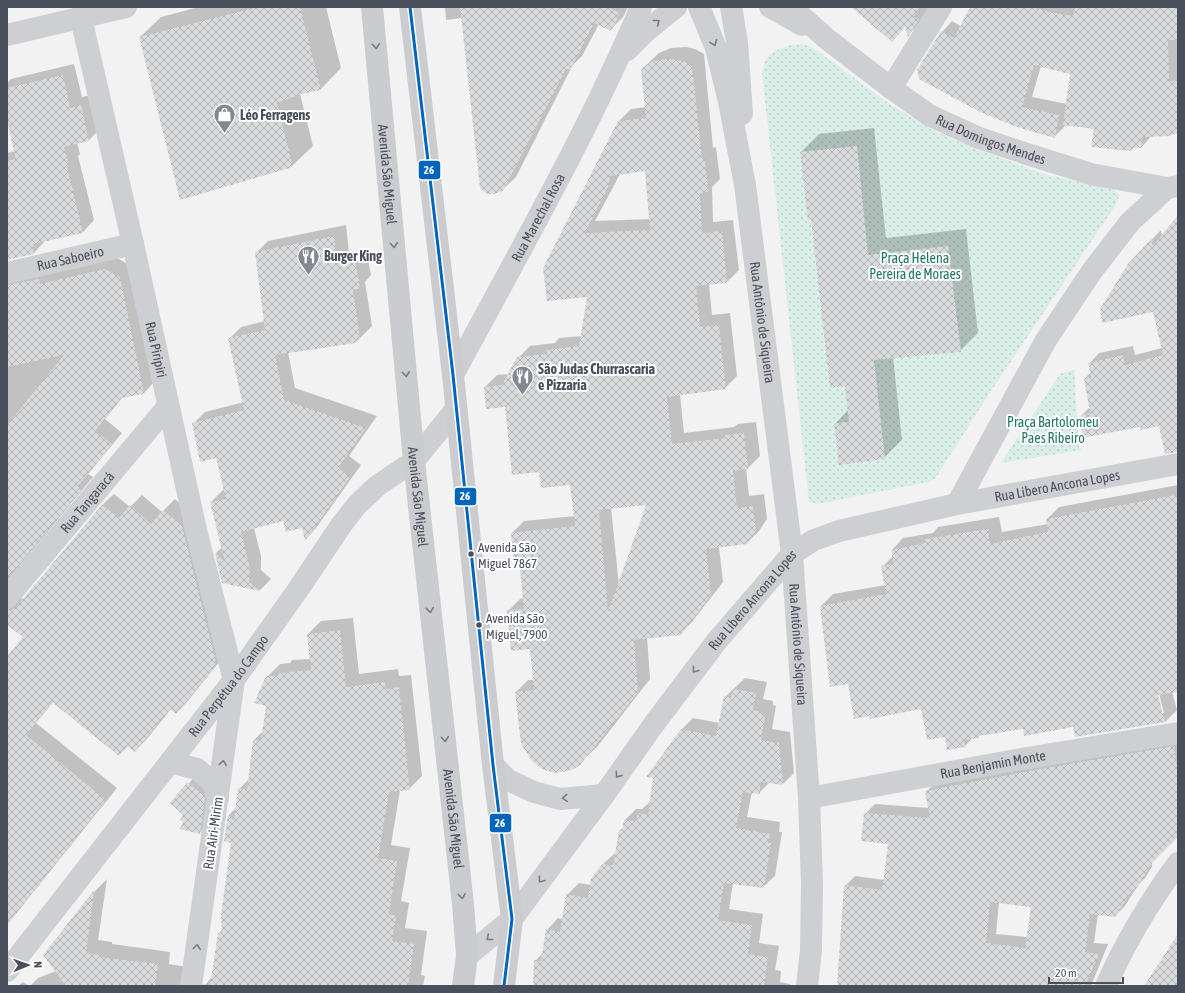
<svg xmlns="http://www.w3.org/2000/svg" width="1185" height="993" font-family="'Asap Condensed',sans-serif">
<defs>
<pattern id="park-dots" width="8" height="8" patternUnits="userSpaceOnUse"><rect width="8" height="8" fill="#d9eee7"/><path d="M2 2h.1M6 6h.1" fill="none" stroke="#bccec9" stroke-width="1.8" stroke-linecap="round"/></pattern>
<pattern id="building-cross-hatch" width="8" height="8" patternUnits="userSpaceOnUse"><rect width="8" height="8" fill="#d9dadc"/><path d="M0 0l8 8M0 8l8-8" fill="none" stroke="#b2b3b6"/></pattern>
</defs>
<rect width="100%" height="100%" fill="#f2f2f2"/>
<path fill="url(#park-dots)" d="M798,44l8,1 9,4 70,52 36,22 23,12 35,15 68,25 67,14 5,6 -2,8 -128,191 -54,85 -6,3 -112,22 -8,-2 -47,-429c2,-20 18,-26 36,-29z
M1074,370l5,77 3,3 -81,13 59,-89z"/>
<path fill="#0003" fill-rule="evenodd" d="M199,7h127l15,61 -20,21 -21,5 13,52 -21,20 -152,-129 21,-20z
M445,7h183l-5,10 -13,13 -11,-6 -17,32 -9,9 -9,17 -48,95 -14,13 -40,-172 -16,2z
M853,7h76l-11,18 -10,10 -2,-9z
M971,7h207v127l-26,1 -10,12h-7l-4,3 -36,-22 -30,-4v2l-11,11 -36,-11 -76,-94 10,-11 9,5zM1041,66l31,8 -5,30 -35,-7z
M686,47l9,2 9,5 9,94 3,-1 4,32 -8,8 1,35 20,-2 6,50 -12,12 -18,2 3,31 18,-2 7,63 -12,12 -45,6 4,39 50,-6 4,-3 18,-2 4,34 -12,12h-2l3,28 15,-2 3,25 -8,12 -12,12 -28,4 4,35 -31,40 -12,12 -33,3 3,42 -53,68 -23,21 -58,-76 12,-12h6l-4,-32 -22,-37 12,-12 4,-1 -4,-40 -8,-25 12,-12 51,-5 -4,-32 -31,-13 -35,-65 -20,-19 12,-12 12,-1 9,-16 12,-12 25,-3 4,-5 23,-2 6,-40 -44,-28 75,-147 12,-12 15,-2 -4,-38 17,-16 12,-5zM646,170l4,49 -55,2 25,-47zM648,504l-29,82 -8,-79z
M74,64l8,33 10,-2 8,34 -11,11 -12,3 3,11 -2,2 16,64 -11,12 -38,9 -11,12 -27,6v-106l8,-2 -8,-34v-34l4,-4z
M874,128l12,110 80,-9 12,104 -18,18 -67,6 9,83 -18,18 -49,-34 13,-14 -2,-25 -34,-167 -11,-66 18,-18z
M1178,217v219l-18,-11 -19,1 -59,-11 8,-8 -5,-29 6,-6 -2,-8 10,-11 34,-7 2,9 27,-7 -8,-38 -25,-46 32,-34 1,6z
M346,225l3,27 17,-3 5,26 -6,7 7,44 -16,16 -68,10 7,36 82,28 -28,40 12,9 -45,63 -10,11 -3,-12 -19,-7 -30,8 7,28v14l10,9 -11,11 -37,-8 -7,-29 6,-6 -11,-45 12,-12h2l-8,-33 -24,-33 12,-12 39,-10 -15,-63 12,-12 24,-6 -9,-68 12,-12z
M117,258l14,8 24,115 -11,12 -21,4 -18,22 17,14 -34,41 5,3 -86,104v-314z
M1178,485v206l-6,1 5,18 -12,12 -142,5 -43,8 -7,3 -8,8 -20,-10 -23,-28 -73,-25 -28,-77 12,-12 53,-9 -4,-18 11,-11 -1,-6 11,-12 30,-5 5,-6 61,-10 3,15 46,-8 -1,-5 12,-12zM1158,690l6,23h-2l-6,-22z
M114,494l16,13 12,-12 20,17 13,-13 18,16 32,140 -38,47 -11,11 -5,-4 -25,31 -11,11 -7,-5 -9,9 -66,-53 -17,21 81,65 -110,137v-267l17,-21 -17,-14v-31l9,7 9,-1 77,-93z
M353,618l6,56 39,-5 1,7 12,-1 11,101 -13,13 -9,1 -9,55 19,3 -9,53 8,2 -4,25 22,3 -6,44 4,1 -2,10h-393l8,-8 18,-7 -12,-16 51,-64 12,-12 -9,61 14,2v2l58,8 -1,12 23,4 5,15 8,2 7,-8 7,-44 4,-4 9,-87 -7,-2 4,-25 8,-8 2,-18 10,-10 5,-39 9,-9 4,-25v-29l13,-13 10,-1 2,-3 18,-1 -2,-25 13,-13z
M745,678l22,4 -4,17 10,2v4l3,1 -4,23 18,3 4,41 -11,11 -13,-2 -11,11 -7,-1 -5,25 33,5 -1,10h3l-7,44 -12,11 -30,-4 -4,26 34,5 -4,29 20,3 -4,24 6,1 -1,11 10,2v2h-256l1,-25 8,-8 4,-23 11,-12 5,1 4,-24 12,-12 12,2 12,-21 12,-11h1l3,-22 5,-4 1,-7 11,-11h6l8,-7 31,-72 12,-12 27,5 5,-26z
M1178,738v98l-26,26v5l-7,11 -7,7 -13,21 -10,10 -17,-2 -4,29 14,1 -17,42h-253l7,-100 10,-10 29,4 5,-37 -24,-29 10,-10 54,4 -3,-16 10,-10zM999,902l33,4 -4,31 -32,-3z
M199,772l15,13 -4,38 -11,10 -15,-11v-8l-13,-11z
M23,982l6,4h-11z"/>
<path fill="url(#building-cross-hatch)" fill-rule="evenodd" d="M258,7h42l21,83 -20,4 -24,9 16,64 -113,33 -41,-163z
M460,7h148l12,6 -9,18 -17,-8 -24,47 -4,-1 -14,27 -49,95 -9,3h-7l-7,-6z
M851,7h70l-8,10 6,2 -11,18 -3,-10 -13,15z
M970,7h62l18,5 23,4 2,-9h103v33h-10l1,41 9,-1v54h-7v2l-29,1v11h-10v3l-41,-4 3,-18 -31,-4 7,-51 -36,-9 -12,42 37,8 -4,23 -38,-11 -37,-15 -61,-33 -2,-9 24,-39 13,7z
M668,59l15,2 9,5 10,93h3l3,33 -8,1 2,40 20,-2 5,52 -31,3 4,41 19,-2 7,64 -59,8 5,47 53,-6v-3l19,-2 4,36 -15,2 4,37 16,-2 3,26 -9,12 -41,5 5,46 -30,40 -47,5 4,52 -58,73 -6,4 -6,2 -14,2 -12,-4 -10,-8 -11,-17 -6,-52 19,-2 -4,-41 -19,2 -4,-41 17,-1 -5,-50 -3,1 -1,-3h-2l-2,-24 64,-7 -5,-41 -29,3 -2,-16 -27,3 -7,-68 -19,2 -2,-22 18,-2 15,-28 30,-3 -1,-4 33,-4 8,-49 -40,4 -4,-33 75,-147 28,-3 -5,-49 5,-4 8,-4zM645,171l5,59 -65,3 24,-48 1,-9zM646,505l-38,107 -9,-102z
M63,75l7,33 11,-3 8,36 -25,6 5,19h-2l16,67 -50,11 1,10 -27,6v-99l9,-2 -9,-38v-33z
M857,146l11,109 80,-9 13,106 -87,8 11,99 -46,6 -5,-42 15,-1 -4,-36 -15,2 -19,-169 -3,1 -8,-68z
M1178,215v237l-13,2 -6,-28 -18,4 -1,-3 -58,11 -1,-23 9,-2 -6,-35 7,-1 -3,-14 35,-8 2,10 38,-10 -10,-43 -51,11 -2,-14 28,-45 23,-25 2,7z
M334,236l3,28 18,-4 5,28 -7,2 7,48 -5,1 1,4 -81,12 9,45 82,28 -28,40 12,9 -45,64 -3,-13 -16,4 -3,-11 -42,11 9,36 -1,14 11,9 -38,-8 -7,-30 10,9 -15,-60 16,-3 -10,-41 -16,4 -8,-39 52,-13 -16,-72 37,-8 -10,-78z
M105,269l15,8 24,117 -23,4 -26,33 17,13 -34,42 4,3 -75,90v-154l57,-70 -57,12v-82l32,-6 1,5z
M1176,495l2,10v187l-20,3 7,27 -90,15 -2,-10 -49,9 -1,-7 -44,7v2l-15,2 1,7 -18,3 -2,-13 -18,3 -6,-31 -51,10 -1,-3 -15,3 -6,-35 -18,3 -10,-81 66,-12 -5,-28 13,-2 -3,-14 34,-7v-4l63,-10 2,15 58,-12 -2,-13z
M102,505l17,13 11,-13 21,19 12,-14 19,16 33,132 -1,10 -38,46 -6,-5 -35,43 -8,-6 -8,10 -67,-54 -26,33 80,65 -99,125v-269l16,-19 -16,-12v-15h5l5,-4z
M340,630l6,57 39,-5 1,7 13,-2 11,103 -21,2 -11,66 19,3 -8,53 7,2 -4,25 22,3 -6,42h-198l8,-53h4l-1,-18 10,-72 -7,-2 4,-26 6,5 4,-32 9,2 6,-50h8l5,-34 -12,-3 12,-27h12v-3l33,-3 -4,-36z
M733,689l23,4 -3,17 9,2v4l3,1 -4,23 18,3 2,20 2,22 -23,-3v12l-17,-2 -7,36 34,6 -2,9h3l-7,45 -40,-5 -6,37 34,5 -4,29 20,3 -4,29h-231l1,-26 7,1 5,-32 14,3 6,-38 22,4 3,-19 11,-15 11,1 6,-34h3l2,-11 12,1 2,-8 10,2 5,-37 -7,-1 35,-48 35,7 8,-40 7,1z
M1174,746l4,26v65l-26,26 -16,26h-3l-18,28 -25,-3 -5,38 14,2 -14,32h-248l7,-101 38,5 6,-46 -27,-3 3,-28 66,5 -5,-27 115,-22zM990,902l41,5 -6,41 -39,-5z
M187,782l17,13 1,3 -5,36 -20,-5 3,-7 -3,-2 3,-5 -13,-12z
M94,890l-8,63 14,2 -1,2 59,7 -3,22h-89l-23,-31z
M1178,934v52h-34z"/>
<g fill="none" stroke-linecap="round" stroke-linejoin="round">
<g stroke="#cecfd2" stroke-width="22">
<path id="s1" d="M699,7l17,41 13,54 16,83 47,369 17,244 3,86 -1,66 -4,36"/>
<path d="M731,7l6,35 5,72"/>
<path d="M770,7l32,18"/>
<path id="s2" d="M791,7l36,32 64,49 38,27 50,23 51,17 61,19 76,14 11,-2"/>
<path id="s3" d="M81,18l52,226 63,286 38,150 -43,306"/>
<path d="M7,35l119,-28"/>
<path d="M627,50l18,-18 31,-25"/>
<path d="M891,88l50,-81"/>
<path id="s4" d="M7,273l126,-29"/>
<path id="s5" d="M453,375c65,-121 134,-241 188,-368"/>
<path d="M957,504l89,-164 46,-69 38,-49 37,-34"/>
<path id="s6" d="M7,598l161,-192"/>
<path d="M170,762l27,7 15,13 6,16"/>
<path d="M493,765l15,15 26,12 26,7 44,-4"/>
<path id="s7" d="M809,798l201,-37 168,-28"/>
<path id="s8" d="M467,956l45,-37 92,-124 50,-71 62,-82 76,-88 22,-14 25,-9 118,-27 221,-40"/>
<path id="s9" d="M7,971l227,-291 63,-89 45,-67 15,-19 20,-19 37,-25 42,-52"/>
<path d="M1106,986c19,-43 44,-85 72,-123"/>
</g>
<g stroke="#cacccf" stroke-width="22">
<path id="s10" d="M372,7l42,454 49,443 4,52 -4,30"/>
<path d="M410,7l43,368 40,390 19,154 -8,67"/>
</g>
<defs>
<path id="bus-1" d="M410,7l43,368 40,390 19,154 -8,67"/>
</defs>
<use href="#bus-1" stroke="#fff" stroke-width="6"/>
<use href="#bus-1" stroke="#0065bd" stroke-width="3"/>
</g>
<defs><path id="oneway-chevron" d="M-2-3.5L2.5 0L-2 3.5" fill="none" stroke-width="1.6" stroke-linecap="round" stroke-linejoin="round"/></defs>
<g stroke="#787c85">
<use href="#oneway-chevron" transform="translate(657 22) rotate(-39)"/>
<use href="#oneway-chevron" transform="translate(714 43) rotate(68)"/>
<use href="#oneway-chevron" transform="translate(695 670) rotate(127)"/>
<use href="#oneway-chevron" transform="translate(223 763) rotate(-82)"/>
<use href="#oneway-chevron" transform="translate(618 775) rotate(125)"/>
<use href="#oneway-chevron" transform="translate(565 798) rotate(177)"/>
<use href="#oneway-chevron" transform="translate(541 880) rotate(127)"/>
<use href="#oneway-chevron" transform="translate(489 938) rotate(141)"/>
<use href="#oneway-chevron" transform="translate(197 947) rotate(-82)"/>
</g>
<g stroke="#777b84">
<use href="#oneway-chevron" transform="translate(376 46) rotate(85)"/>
<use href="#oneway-chevron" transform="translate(394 245) rotate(86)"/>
<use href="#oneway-chevron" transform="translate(406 374) rotate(85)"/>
<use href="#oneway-chevron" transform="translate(430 610) rotate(84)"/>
<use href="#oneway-chevron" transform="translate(445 739) rotate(84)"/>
<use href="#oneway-chevron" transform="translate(462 896) rotate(83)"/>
</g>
<defs>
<symbol id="shop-pin" viewBox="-11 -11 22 30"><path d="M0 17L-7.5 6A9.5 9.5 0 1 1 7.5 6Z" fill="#858890" stroke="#fff"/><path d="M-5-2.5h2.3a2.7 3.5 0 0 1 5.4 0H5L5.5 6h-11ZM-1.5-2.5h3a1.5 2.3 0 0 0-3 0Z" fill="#fff"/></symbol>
<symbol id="restaurant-pin" viewBox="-11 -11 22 30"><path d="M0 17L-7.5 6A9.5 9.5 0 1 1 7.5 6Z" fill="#858890" stroke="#fff"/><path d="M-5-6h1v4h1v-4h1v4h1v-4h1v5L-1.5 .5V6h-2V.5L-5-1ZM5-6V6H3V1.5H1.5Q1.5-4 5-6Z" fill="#fff"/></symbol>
</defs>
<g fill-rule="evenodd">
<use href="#shop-pin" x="212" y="102" width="25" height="34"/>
<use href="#restaurant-pin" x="296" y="244" width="25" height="34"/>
<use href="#restaurant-pin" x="510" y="364" width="25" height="34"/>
</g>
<g fill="#4a4f5c" stroke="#fff" stroke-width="1.5">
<circle cx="471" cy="554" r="3.5"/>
<circle cx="479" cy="625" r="3.5"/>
</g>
<g text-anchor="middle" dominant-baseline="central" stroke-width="4" stroke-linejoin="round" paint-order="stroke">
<g font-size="13" fill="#4a4f5c" stroke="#fff" text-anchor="start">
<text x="478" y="547">Avenida São<tspan x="478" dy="16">Miguel 7867</tspan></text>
<text x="486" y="618">Avenida São<tspan x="486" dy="16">Miguel, 7900</tspan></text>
</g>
<g font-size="14" font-weight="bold" fill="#4a4f5c" stroke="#fff" text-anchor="start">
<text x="240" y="115">Léo Ferragens</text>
<text x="324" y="256">Burger King</text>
<text x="538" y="369">São Judas Churrascaria<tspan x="538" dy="16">e Pizzaria</tspan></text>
</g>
<g font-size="14" fill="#4a4f5c" stroke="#fff">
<text stroke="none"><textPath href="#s2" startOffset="242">Rua Domingos Mendes</textPath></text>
<text stroke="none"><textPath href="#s10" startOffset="168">Avenida São Miguel</textPath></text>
<text stroke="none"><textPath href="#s5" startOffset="179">Rua Marechal Rosa</textPath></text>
<text stroke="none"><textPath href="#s4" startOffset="65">Rua Saboeiro</textPath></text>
<text stroke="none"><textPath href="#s1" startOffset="323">Rua Antônio de Siqueira</textPath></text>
<text stroke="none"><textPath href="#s3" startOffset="340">Rua Piripiri</textPath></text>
<text stroke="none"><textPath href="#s8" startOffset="794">Rua Libero Ancona Lopes</textPath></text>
<text stroke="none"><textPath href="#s10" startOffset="492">Avenida São Miguel</textPath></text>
<text stroke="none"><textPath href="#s6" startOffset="125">Rua Tangaracá</textPath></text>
<text stroke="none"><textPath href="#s8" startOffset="458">Rua Libero Ancona Lopes</textPath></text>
<text stroke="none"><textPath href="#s1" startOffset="647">Rua Antônio de Siqueira</textPath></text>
<text stroke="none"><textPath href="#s9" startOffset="361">Rua Perpétua do Campo</textPath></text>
<text stroke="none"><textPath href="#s7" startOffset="187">Rua Benjamin Monte</textPath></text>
<text stroke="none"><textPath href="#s10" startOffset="816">Avenida São Miguel</textPath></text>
<text transform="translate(213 833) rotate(-82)">Rua Airi-Mirim</text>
</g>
<g font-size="14" fill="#217863" stroke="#fff">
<text x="915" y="258">Praça Helena<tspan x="915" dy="16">Pereira de Moraes</tspan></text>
<text x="1053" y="422">Praça Bartolomeu<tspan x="1053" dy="16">Paes Ribeiro</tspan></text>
</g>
</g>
<g stroke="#fff" stroke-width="1.5">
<rect x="418" y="160" width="23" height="20" rx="4" fill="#0065bd"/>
<rect x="454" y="487" width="23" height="19" rx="4" fill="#0065bd"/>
<rect x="489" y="813" width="23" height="20" rx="4" fill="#0065bd"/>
</g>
<g font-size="11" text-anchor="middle" font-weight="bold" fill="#fff">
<text x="429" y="174">26</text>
<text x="465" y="500">26</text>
<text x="500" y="827">26</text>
</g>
<rect width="1185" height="993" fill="none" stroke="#4a4f5c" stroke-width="16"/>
<g transform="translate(28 965) rotate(88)" stroke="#ffffff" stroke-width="3" paint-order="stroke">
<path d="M0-3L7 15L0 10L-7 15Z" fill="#4a4f5c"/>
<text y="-6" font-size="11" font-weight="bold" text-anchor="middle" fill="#4a4f5c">N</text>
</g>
<path d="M1049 977v6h74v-6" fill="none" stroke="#4a4f5c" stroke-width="2"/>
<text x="1055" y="977" font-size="12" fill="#4a4f5c" stroke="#ffffff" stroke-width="3" paint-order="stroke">20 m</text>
</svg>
